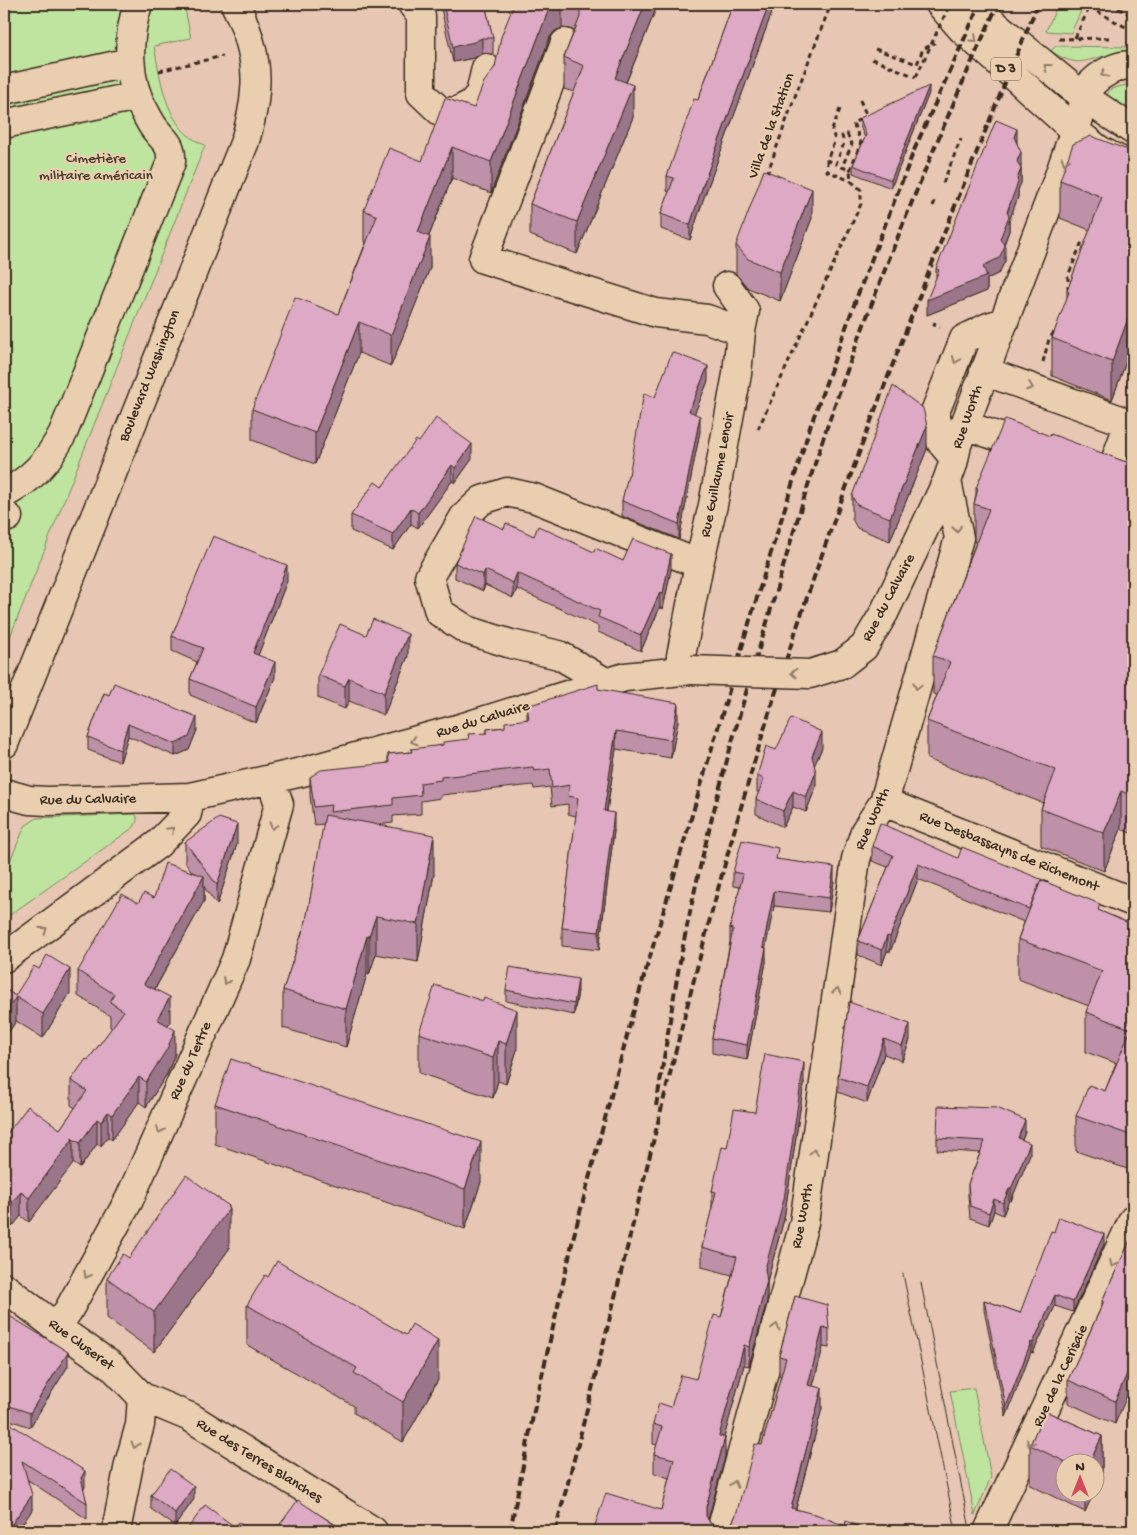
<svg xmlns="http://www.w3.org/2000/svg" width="1137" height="1535" font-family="'Gochi Hand',sans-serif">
<rect width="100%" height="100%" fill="#e7c7b4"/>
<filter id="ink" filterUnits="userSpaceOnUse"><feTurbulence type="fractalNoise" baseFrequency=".02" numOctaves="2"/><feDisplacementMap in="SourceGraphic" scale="10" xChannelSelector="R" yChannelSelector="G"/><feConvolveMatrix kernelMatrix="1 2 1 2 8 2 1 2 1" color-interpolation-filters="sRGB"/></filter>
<g filter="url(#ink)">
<path fill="#bee49f" stroke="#7c875e" d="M4,4h180l7,34 -37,8c7,35 12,85 51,99l-201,507z
M1058,4h26l-13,29 -25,-2z
M1056,46l77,1v5c-8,1 -16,1 -24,3 -27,6 -32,13 -58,-4z
M1133,83v29l-27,-16 5,-7z
M135,814l2,2v5l-3,6 -130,92v-44l21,-49 12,-8z
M974,1388l17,89 -16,38 -25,-124z"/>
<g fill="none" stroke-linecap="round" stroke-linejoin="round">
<defs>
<path id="minor" d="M412,4l9,12v77l19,18 16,1 15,-8 9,-10 6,-26
M565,43l-82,216 173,54 51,6 34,12
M4,90l126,-28
M4,124l133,-28
M984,371l145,52 -19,52 -18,-6
M964,425l68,23
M954,458l-13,-16 -6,-30 29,-73 24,-12 16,-5
M4,494c28,-15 44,-32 59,-61l108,-271c1,-19 -6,-20 -16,-33 -4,-5 -7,-11 -10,-17 -19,-31 -18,-74 -7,-108
M4,515l4,2
M842,664l22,-17 20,-34 63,-132 6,-17 4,-19 99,-261 35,-100c10,-10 26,-20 42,-19
M680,670l1,-14 18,-92 14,-59 24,-131 4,-43 4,-20 -18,-25
M607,683l-48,-28 -48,-11 -44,-14 -28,-18 -10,-35 35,-60 18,-17 25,-8 27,6 165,66
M4,744l241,-603c5,-17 9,-33 10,-50 3,-29 -7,-62 -20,-87
M4,793l25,7 18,1 143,-4 112,-25 155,-43 168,-52 66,-7
M884,802l249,100
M4,958l154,-114 29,-30 3,-17
M4,1287l52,40 56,39 30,31 48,20 183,114
M56,1327l12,-16 61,-111 107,-241 43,-155 -8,-24
M116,1531l13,-67 11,-39 2,-28
M721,1531l83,-308 52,-364 9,-28 19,-29 75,-264 -12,-57
M988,1531l145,-311"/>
<path id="major" d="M940,4l22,25 113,102 24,19 34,17
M970,4l115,94 48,32"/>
</defs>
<use href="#minor" stroke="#3b2a1e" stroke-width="31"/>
<use href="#major" stroke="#3b2a1e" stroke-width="31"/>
<path stroke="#3b2a1e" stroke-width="3" stroke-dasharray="5 4" stroke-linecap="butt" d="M1099,4l-3,7 37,20
M1110,4l23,12
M1075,38l16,-34
M1059,39l51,-1
M875,49l42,15 6,-15 12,-6
M872,59l44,18
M159,71l64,-15
M860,100l7,17
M840,109l-8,21 3,10 -8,20 9,4 8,-21 -2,-7 5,-2 5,10 -10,23 8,3 11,-28 -8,-19 8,-4
M827,160v11l24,10
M767,174l30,-83 34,-87
M943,183l18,-44
M933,206l2,-5
M1068,290v-14l13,-32 5,2
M935,322l-1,3 6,2
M1043,362l6,-23 9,-12
M758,429l103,-225v-14l-10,-9 -1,-11"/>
<use href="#minor" stroke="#e9ceb0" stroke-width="28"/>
<use href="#major" stroke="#e9ceb0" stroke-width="28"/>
<path stroke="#3b2a1e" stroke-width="1" d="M903,1274l53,257
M921,1283l48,241"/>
<path stroke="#3b2a1e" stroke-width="4" stroke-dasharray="8 4" stroke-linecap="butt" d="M656,1106c11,-63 19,-126 33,-189 21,-100 49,-200 79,-298 18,-63 37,-126 58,-189 50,-145 108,-287 172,-426
M510,1531l24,-120 40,-176 58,-218 118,-397 60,-193 48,-133 57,-146 65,-144
M555,1531c71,-262 126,-528 205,-788 42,-139 92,-275 145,-410 43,-111 87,-220 133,-329"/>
<defs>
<path id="minor-bridge" d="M691,670l119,4 32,-10"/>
</defs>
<use href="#minor-bridge" stroke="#3b2a1e" stroke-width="31" stroke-linecap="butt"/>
<path stroke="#3b2a1e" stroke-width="3" stroke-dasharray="5 4" stroke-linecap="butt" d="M916,77l34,-73"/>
<use href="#minor-bridge" stroke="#e9ceb0" stroke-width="28"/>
</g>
<path fill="#be91a9" stroke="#3b2a1e" d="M440,4h45l8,34v16l-11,-1 -8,5 -21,4z
M514,4h144l-32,79 7,34 -56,137 -47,-19v-31l44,-112 -10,-3v-32l10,-26 -3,-2 -9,-1 -7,3 -5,6 -59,156 -39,-15 -23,58 1,32 -39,98 -32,-13 -44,111 -63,-24v-31l86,-95 28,-72h-2v-32l58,-49 52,-53 21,-41z
M733,4h42l-72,196 -13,40 -29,-11v-15l8,-22 -2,-1v-15l31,-76z
M929,93l-38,95 -38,-15v-8l12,-27 -5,-12v-8z
M1017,144l4,22v17l-3,7v7l-9,24v10l-5,14 1,16 -6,12 -12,6v12l-60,24 9,-36v-10z
M1133,152v191l-21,57 -60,-24v-38l15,-38v-9l23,-61 -30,-12v-38z
M812,218l-32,83 -32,-13 -12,-14v-29z
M708,381l-14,33 6,17 -21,108 -57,-23v-15l7,-26 26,-78z
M1050,436l76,26 7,-16v388l-12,-5 -17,42 -63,-25v-37l2,-6 -116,-44v-38l10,-26 -4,-1v-38l43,-114h-2v-38l2,-9v-7z
M419,442l53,17 -17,24 -3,-2 -34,47 -7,-4 -18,26 -42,-19v-16l31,-28z
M927,449l-37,92 -33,-13 -5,-9v-23z
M504,529l30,7 60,16 29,9 48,9 -8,39 -3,-2 -19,44 -43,-19v-6l-81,-37 -4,9 -28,-13 -2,6 -28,-13v-15z
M287,581l-29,74 17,22 -19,46 -66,-28v-16l7,-17 -25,-11v-15z
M408,656l-24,59 -35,-14 -4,8 -27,-11v-23z
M598,689l80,32 -7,37 -55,-9 -9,63 7,19 -15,119 -37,-4v-18l14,-112 -8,-2v-10l-16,2 -2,-19 -16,2 -1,-4 -92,10v3l-20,3v13l-28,2v7l-17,2 58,49 -16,88 -42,-8 -7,21 -2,-1 -21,73 -63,-19v-38l23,-69 18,-97 -10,1 -4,-29v-19l78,-14v-9l23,-2 57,-13 19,-6v-4l18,-2 22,-8v-13z
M104,693l93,37 -8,20 -14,6 -47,-20 -8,26 -32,-12v-13z
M822,748l-8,17 2,22 -10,25 -13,-5 -10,20 -27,-13v-15l3,-7h-2v-16l19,-26z
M185,842l52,2 -20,61 -13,-18v14l-49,88 15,33 -2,3 7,29 -8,20 -21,33 -7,-5 -27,38 -4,-3 -7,9 -4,-2 -17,24 -7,-5 -44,59 -8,-6 -9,11 -8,-6v-83l56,-9 15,-21 -4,-3v-25l17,-20 24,-32 -2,-1v-11l-32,-20v-25l60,-68 16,-5 39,-25 -8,-11z
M872,846l86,12 90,25 52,28 33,14v246l-57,-20v-35l29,-25 11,-28 -30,-11v-40l3,-6 -71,-27v-40l6,-17 -106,-43 -28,73 -3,-1 -5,14 -24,-10v-14l30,-74 -16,-6z
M778,859l56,22 -5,31 -55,-6 -9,41 1,15 -19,98 -35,-7v-15l18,-96v-14l10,-41 -7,-1v-14z
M4,988l11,8 55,-3 -27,45 -27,-17 -12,18z
M506,990l72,1 -4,24 -68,-14z
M483,1001l34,49 -11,34 -8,-3 -5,17 -74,-25v-40z
M849,1002l61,38 -8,21 -18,-7 -17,49 -29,-11v-15z
M804,1082l-20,137 -17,62v20l-18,65 -5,-1 -20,72 1,20 -17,62 2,4 6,3h9l7,-3 4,-8 26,-70 19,-69 -2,-1v-19l16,-60 34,33v19l-6,-1 -10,39 9,22 -26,101 49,17 22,5h-274l68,-21 8,-32 -15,-5v-19l3,-9 -4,-1v-20l18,-17 25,-28 25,-62 11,-42 -30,-8v-20l10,-38v-18l15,-43 28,-36z
M215,1104l266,78 -16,47 -250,-85z
M1025,1132l-3,8 8,14 -19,47 -2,-1 -6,15 -9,-4 -5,14 -19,-7 -2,-22v-12l12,-31 -43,-3v-12z
M1133,1234l-18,190 -47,-21v-23l34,-75v-4z
M1104,1244l-31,68 -18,-6 -22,47 -2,-1 -25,65 -22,-107v-10l36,13z
M229,1246v3l-75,103 -47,-34v-40l22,-20z
M247,1305l191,75 -35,62 -49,-29v-7l-107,-61z
M4,1322l64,44 -38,61 -20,-7 2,5 73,62 -2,2 4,14v16l-59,-39 4,30 -14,20 25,1h-39v-102l5,-9 -5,-2z
M1045,1411l57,25v40l-8,16v-30h-30v30h30l-9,20 -55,-27v-40z
M151,1495l43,4 -19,27 -24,-17z"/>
<path fill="#9b768a" stroke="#3b2a1e" d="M552,4h10v24l-7,3 -5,6 -59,156v-31l59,-156z
M645,4h13l-43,105v-31z
M769,4h6l-72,196 -13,40v-15l13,-40z
M482,38v15l-8,5 -21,4v-15z
M633,85v32l-56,137v-32z
M929,86v7l-38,95v-8z
M1017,129v15l-3,-7z
M452,147v31l-34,85v-31z
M1021,152v14l-4,10v-15z
M1021,169v14l-3,7v7l-9,24v10l-9,23v-15l17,-60z
M812,189v29l-32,83v-29z
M430,237v31l-39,98v-31z
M1005,246v15l-6,12 -12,6v12l-60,24v-15l56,-34z
M1133,305v38l-21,57v-38z
M359,322v31l-44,111v-31z
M708,366v15l-19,46v-16z
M700,416v15l-21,108v-15z
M927,426v23l-37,92v-23z
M472,444v15l-17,24v-15z
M452,465v16l-34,47v-15z
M411,508v16l-18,26v-16z
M671,554v16l-8,39v-16z
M287,565v16l-34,87v-15z
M485,570v15l-2,6v-16z
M517,573v16l-4,9v-15z
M660,592v15l-19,44v-16z
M408,634v22l-24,59v-22z
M275,662v15l-19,46v-16z
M349,678v23l-4,8v-23z
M678,703v18l-7,37v-18z
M197,717v13l-8,20 -14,6v-12z
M128,724v12l-8,26v-12z
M616,731v18l-12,80v-18z
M822,732v16l-10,23v-15z
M816,772v15l-10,25v-15z
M793,791v16l-10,20v-16z
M1121,791v38l-17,42v-38z
M614,813v18l-15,119v-18z
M237,824v20l-20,61v-20z
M434,835v39l-16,88v-38z
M918,864v15l-28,73v-15z
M834,867v14l-5,31v-14z
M204,876v25l-60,107v-24z
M774,891v15l-11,55v-14z
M376,916v38l-7,21v-39z
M367,936v38l-21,73v-38z
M887,936v15l-5,14v-15z
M766,948v14l-19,98v-15z
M70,969v24l-27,45v-24z
M578,979v12l-4,24v-11z
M16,997v24l-12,18v-24z
M170,997v25l-13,22v-25z
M517,1010v40l-11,34v-40z
M910,1024v16l-8,21v-15z
M175,1030v24l-8,20 -21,33v-25z
M884,1039v15l-17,49v-16z
M498,1041v40l-5,17v-40z
M804,1062v20l-20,137 -19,70v-20z
M139,1077v25l-27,38v-25z
M108,1112v25l-7,9v-24z
M97,1119v25l-17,24v-25z
M1025,1120v12l-7,18v-12z
M73,1139v25l-44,58v-24z
M481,1142v40l-16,47v-40z
M1030,1143v11l-19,47v-12z
M1009,1189v11l-6,15v-12z
M21,1192v24l-9,11v-25z
M994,1199v12l-5,14v-12z
M229,1206v43l-75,103v-40z
M1104,1234v10l-31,68v-10z
M767,1281v20l-18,65v-19z
M1055,1295v11l-22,47v-10z
M823,1327v20l-15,58v-20z
M438,1340v40l-35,62v-40z
M1031,1342v10l-25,65v-10z
M744,1345v20l-25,91v-20z
M68,1352v14l-38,61v-14z
M1133,1360v22l-18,42v-23z
M822,1388v20l-31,119v-19z
M1102,1436v40l-8,16v-30h-4z
M725,1437v20l-19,70v-20z
M85,1471v16l-4,6v-15z
M194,1486v13l-19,27v-13z
M1085,1492h9l-9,20z
M32,1495v15l-14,21h-11z"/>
<path fill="#dda9c5" stroke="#3b2a1e" d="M443,4h42l8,34h-11l-8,4 -21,5z
M514,4h38l-2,2 -59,156 -39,-15 -34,85 12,5 -39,98 -32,-13 -44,111 -63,-24 43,-112 43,17 39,-98 -13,-6 25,-62 33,13 23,-63 29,10 10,-26 11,-15 6,-30z
M578,4h67l-30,74 18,7 -56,137 -47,-18 54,-138 -20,-9 16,-40v-8z
M733,4h36l-66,181 -13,40 -29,-11 13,-36 -7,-2 27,-77 4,1z
M929,86l-38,94 -38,-15 13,-30 -6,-17z
M996,120l21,9 -3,8 7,15 -4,9 4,8 -4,10 1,3 -11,30 2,4 -9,23 5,7 -6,12 -16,8 4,10 -60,24 12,-30 -3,-1z
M1091,136l42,16v153l-21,57 -60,-24 17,-46 -2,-1 35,-94 -42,-17 13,-36z
M764,170l48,19 -32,83 -32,-13 -12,-14z
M672,352l36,14 -19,45 11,5 -21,108 -57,-23 6,-26h1l15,-82 11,4z
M893,386l30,22 4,18 -37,92 -33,-13 -5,-9z
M436,418l36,26 -17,24 -3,-3 -34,48 -7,-5 -18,26 -42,-19 24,-33 7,5 34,-47 3,2z
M1005,419l45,17 1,-2 75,28 6,-16h1v350l-12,-5 -17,42 -63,-24 15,-39 -129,-49 23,-59 -17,-6 56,-147 -15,-5 4,-15 -2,-1z
M476,516l28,13 2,-6 28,13 4,-10 56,26 1,-4 28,13 10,-22 38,15 -8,39 -3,-1 -19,43 -43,-18 2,-6 -83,-38 -4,10 -28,-13 -2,5 -28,-12z
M213,536l74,29 -34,88 22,9 -19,45 -66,-28 13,-31 -31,-12z
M373,619l35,15 -24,59 -35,-15 -4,8 -27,-11 22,-51 26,11z
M114,683l83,34 -8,20 -14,7 -47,-20 -8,26 -32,-13 16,-44 5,2z
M598,684v5l80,14 -7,37 -55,-9 -12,80 10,2 -15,119 -37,-4 16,-130 -10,-2 2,-11 -18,3 -2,-19 -16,2 -1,-4 -92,10v3l-21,3 1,12 -28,3v7l-63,7 1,-7 -17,2 -4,-30 11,-7 68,-7 -1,-9 24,-2 -1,-3 32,-4v-3l26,-3 -1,-5 19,-1v-4l18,-2v-5l24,-3 -2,-13z
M791,718l31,14 -10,24 4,16 -10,25 -13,-6 -10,20 -27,-12 8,-20 -7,-3 9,-30 10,4z
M325,815l109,20 -16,89 -42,-8 -7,20h-2l-21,73 -63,-19 23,-69z
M219,818l18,6 -20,61 -32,-43z
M880,823l78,35 4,-11 86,35v1l-7,-3 -12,29 -111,-45 -28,73 -3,-1 -5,14 -24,-9 35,-86 -21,-9z
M742,840l36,8 -2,11 58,8 -5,31 -55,-7 -11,56 3,1 -19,97 -35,-7 21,-109 -3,-1 13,-54 -10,-2z
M165,863l39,13 -60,108 26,13 -13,22 18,11 -8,19 -21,33 -7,-5 -27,38 -4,-3 -7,10 -4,-3 -17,24 -9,-5 2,1 -44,59 -8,-6 -9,10 -8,-6v-58l24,-32 32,23 27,-38 -16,-11 15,-21 2,1 36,-49 -14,-9 4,-8 -36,-23 44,-77 16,9 6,-10 10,5z
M1041,880l59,24 -2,6 35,15v105l-47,-18 16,-41 -84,-32z
M47,955l23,14 -27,45 -27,-17 -12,18v-27l11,8 19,-30 5,3z
M510,967l68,12 -4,25 -68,-14z
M435,985l48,16 1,-3 33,12 -11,34 -8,-3 -5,17 -74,-25z
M849,1002l61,22 -8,22 -18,-7 -17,48 -29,-10z
M1129,1034l4,1v101l-57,-20 13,-31 16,6z
M765,1054l39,8 -20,137 -19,70 2,12 -18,66 -5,-2 -25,91 6,1 -19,70v9l4,7 6,3h9l7,-3 4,-8 19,-71 7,1 24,-87 -7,-2 16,-60 32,9 2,24 -6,-2 -15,58 14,3 -31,120 27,7 27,11 1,-5 21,9v1h-109l-7,-2v2h-158l13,-38 55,17 13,-51 -20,-5 8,-27 -9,-3 6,-21 12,4 10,-32 15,4 18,-64 7,2 16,-60 -35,-10 14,-55 -4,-1 10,-44 5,1 7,-39 21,3z
M231,1059l250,83 -16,47 -250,-85z
M938,1106l59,2 28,12 -7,18 12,5 -19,46h-2l-6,14 -9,-4 -5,14 -19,-7 -2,-22 17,-43 -48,-3z
M186,1175l43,31 -1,2 1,1 -75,103 -47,-34 16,-24 6,4z
M1059,1217l45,17 -31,68 -18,-7 -22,48 -2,-1 -25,65 -22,-107 36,13 31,-82 3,1z
M1133,1234v126l-18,41 -47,-21 36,-79h-2z
M277,1261l129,74 6,-11 26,16 -35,62 -49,-29 3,-5 -110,-63 18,-30 3,2z
M8,1315l60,37 -38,61 -26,-9v-82z
M1045,1411l57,25 -12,26h-24l-36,-17z
M10,1419l2,6 73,46 -4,7 6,25 -65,-42 10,34 -25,36 36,-2v2h-36l-3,-9v-93z
M170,1469l24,17 -19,27 -24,-18z
M298,1500l40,27 2,-2 8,6h-73z
M205,1505l30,22 3,-5 13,9h-65z"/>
<defs><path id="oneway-chevron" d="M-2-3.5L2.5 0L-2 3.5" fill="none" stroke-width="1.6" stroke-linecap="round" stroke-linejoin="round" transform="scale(1.25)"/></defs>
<g stroke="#927c67">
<use href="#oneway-chevron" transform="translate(974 39) rotate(42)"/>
<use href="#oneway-chevron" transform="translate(1047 67) rotate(-142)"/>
<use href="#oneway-chevron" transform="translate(1104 74) rotate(151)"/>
<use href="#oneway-chevron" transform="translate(1065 161) rotate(110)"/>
<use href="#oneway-chevron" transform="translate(956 360) rotate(112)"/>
<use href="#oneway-chevron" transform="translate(1030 387) rotate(20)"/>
<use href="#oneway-chevron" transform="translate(957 529) rotate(81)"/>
<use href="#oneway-chevron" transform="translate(794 673) rotate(-178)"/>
<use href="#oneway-chevron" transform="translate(917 686) rotate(106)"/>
<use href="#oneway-chevron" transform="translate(414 741) rotate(164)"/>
<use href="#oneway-chevron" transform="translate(273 826) rotate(106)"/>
<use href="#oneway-chevron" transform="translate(171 830) rotate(-46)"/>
<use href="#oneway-chevron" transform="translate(44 930) rotate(-37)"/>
<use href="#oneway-chevron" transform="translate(226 981) rotate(114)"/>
<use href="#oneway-chevron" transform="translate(837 991) rotate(-82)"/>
<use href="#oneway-chevron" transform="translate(160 1130) rotate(114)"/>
<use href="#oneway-chevron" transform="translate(814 1152) rotate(-82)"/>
<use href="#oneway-chevron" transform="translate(1113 1264) rotate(115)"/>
<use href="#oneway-chevron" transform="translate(87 1275) rotate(119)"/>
<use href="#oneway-chevron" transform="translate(776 1327) rotate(-75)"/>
<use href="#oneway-chevron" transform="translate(1030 1443) rotate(115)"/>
<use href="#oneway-chevron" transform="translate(135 1445) rotate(105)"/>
<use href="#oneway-chevron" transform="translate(734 1484) rotate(-75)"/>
</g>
</g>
<g text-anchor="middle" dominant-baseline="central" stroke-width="4.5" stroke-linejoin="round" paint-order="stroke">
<rect fill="#e9ceb0" stroke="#6f5b4a" stroke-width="1" x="991" y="57.5" width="30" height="23" rx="4"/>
<g font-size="14" font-weight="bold" fill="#3b2a1e">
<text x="1006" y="69">D 3</text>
</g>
<g font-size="15" fill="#3b2a1e" stroke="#e9ceb0">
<text transform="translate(772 126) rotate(-70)">Villa de la Station</text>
<text transform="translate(150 376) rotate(-68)">Boulevard Washington</text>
<text transform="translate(968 417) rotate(-71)">Rue Worth</text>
<text transform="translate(718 475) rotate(-79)">Rue Guillaume Lenoir</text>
<text transform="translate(889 598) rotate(-62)">Rue du Calvaire</text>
<text transform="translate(483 720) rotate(-17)">Rue du Calvaire</text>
<text transform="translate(88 800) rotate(-1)">Rue du Calvaire</text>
<text transform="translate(873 819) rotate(-66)">Rue Worth</text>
<text transform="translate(1009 852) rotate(22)">Rue Desbassayns de Richemont</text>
<text transform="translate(191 1061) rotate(-66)">Rue du Tertre</text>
<text transform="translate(803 1216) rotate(-79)">Rue Worth</text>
<text transform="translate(81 1345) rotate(36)">Rue Cluseret</text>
<text transform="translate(1061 1376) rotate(-65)">Rue de la Cerisaie</text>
<text transform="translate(259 1461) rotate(32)">Rue des Terres Blanches</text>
</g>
<g font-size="15" fill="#483d2b" stroke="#e9ceb0">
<text x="96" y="159">Cimetière<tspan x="96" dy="17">militaire américain</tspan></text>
</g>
</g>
<rect width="1137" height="1535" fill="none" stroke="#e9ceb0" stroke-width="20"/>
<rect x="10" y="10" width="1117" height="1515" fill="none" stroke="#3b2a1e" stroke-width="2" filter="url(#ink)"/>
<g transform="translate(1080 1478)"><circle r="24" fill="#e9ceb0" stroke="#a38c76"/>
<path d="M0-4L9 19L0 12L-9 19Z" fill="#d1495b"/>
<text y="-8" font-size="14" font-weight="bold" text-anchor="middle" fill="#3b2a1e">N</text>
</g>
</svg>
